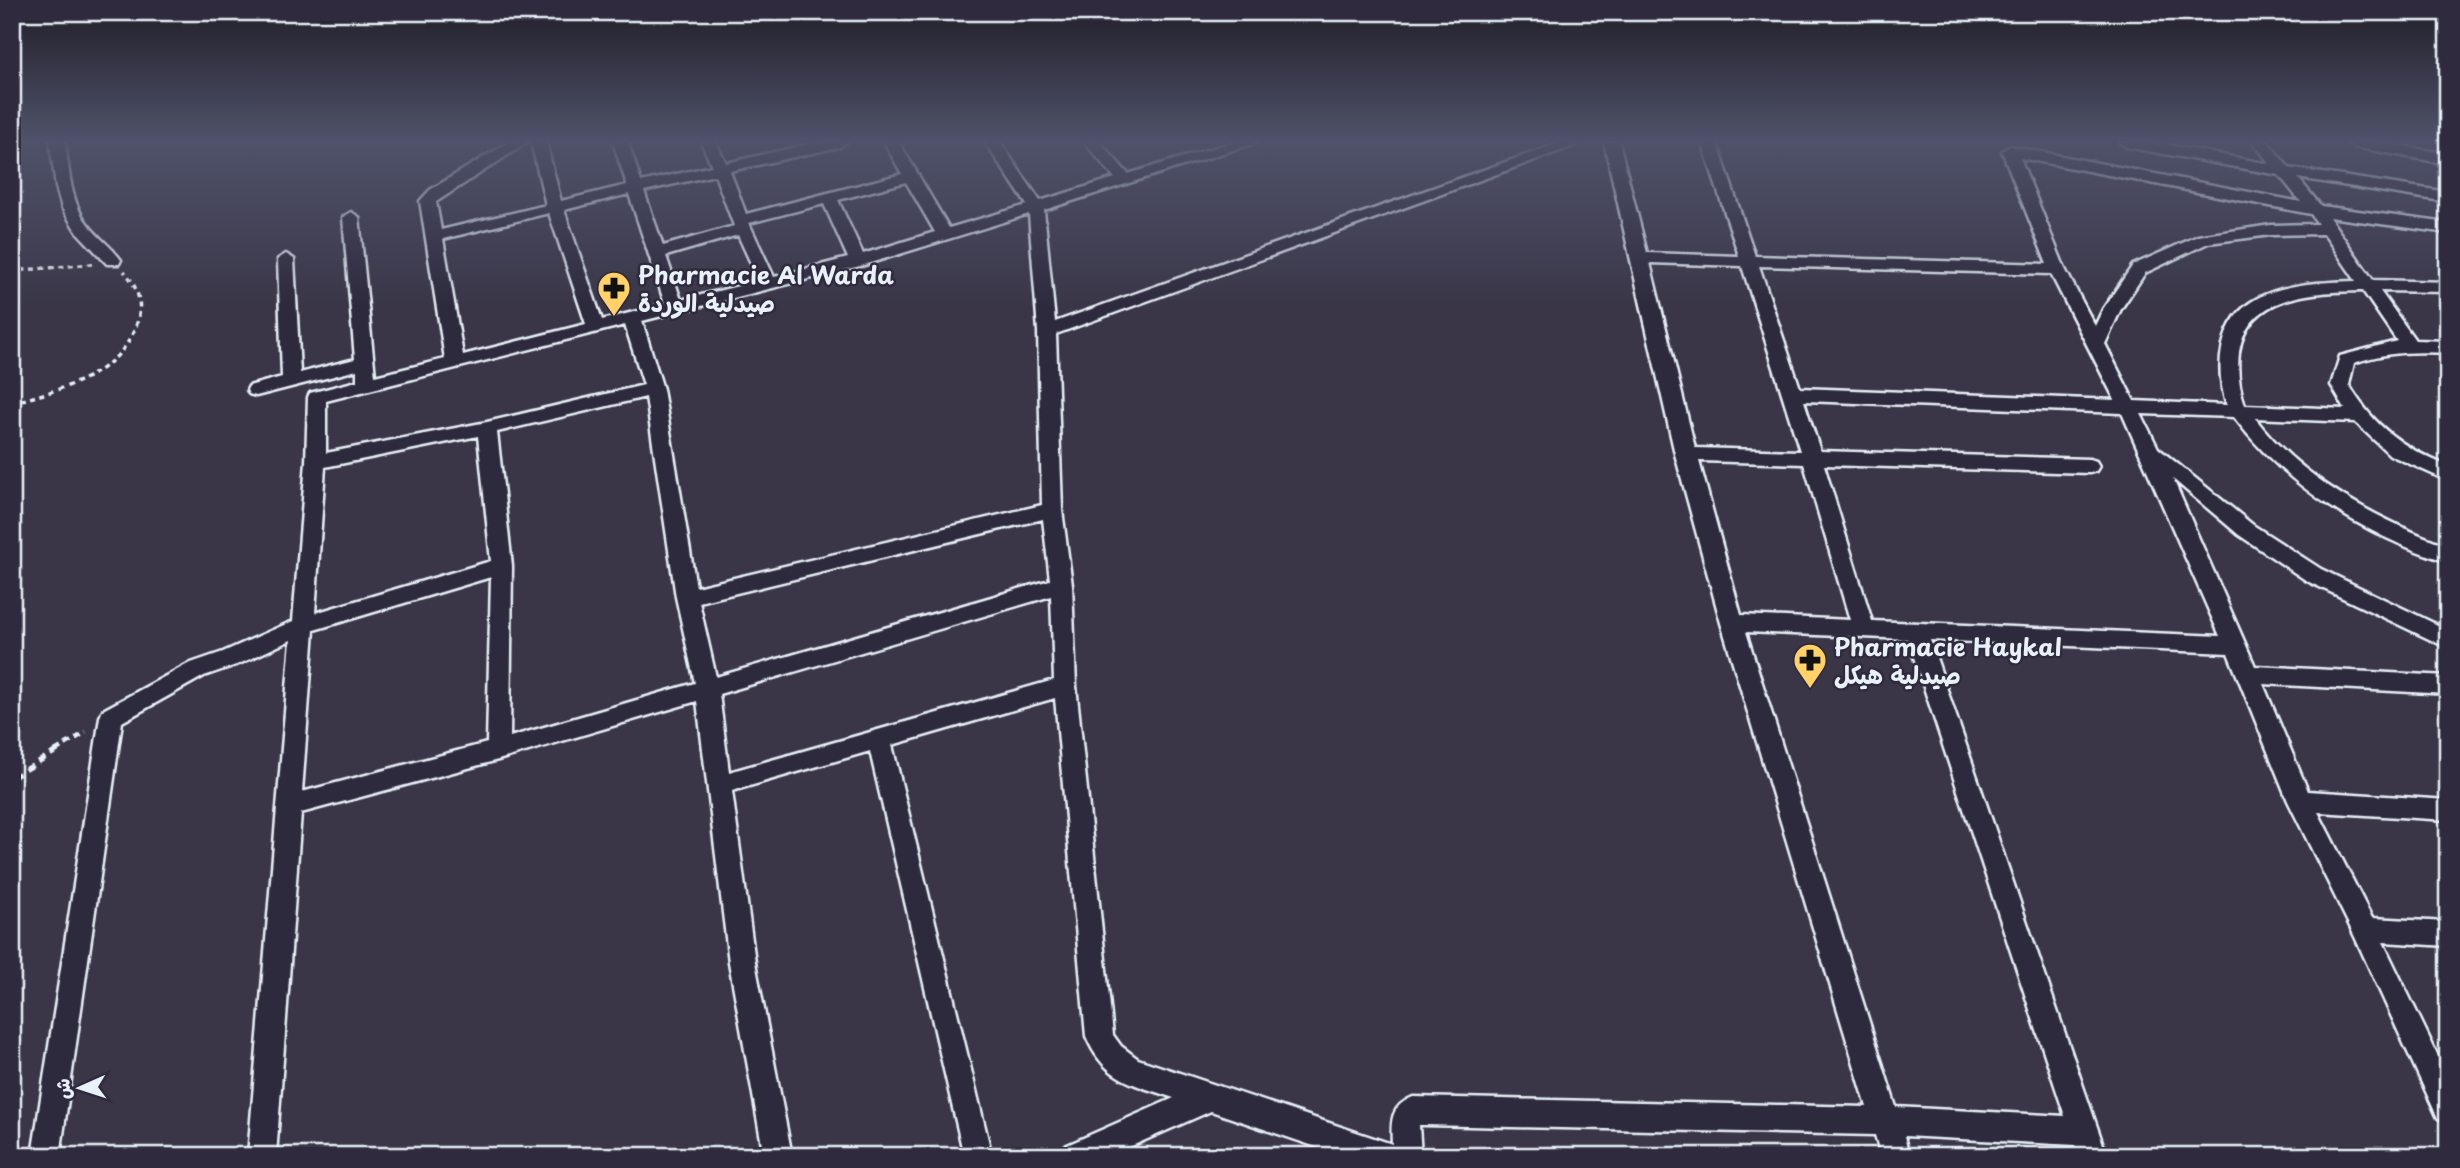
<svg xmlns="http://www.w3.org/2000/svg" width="2460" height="1168" font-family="'Playpen Sans','Playpen Sans Arabic',sans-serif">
<rect width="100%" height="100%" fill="#3a3648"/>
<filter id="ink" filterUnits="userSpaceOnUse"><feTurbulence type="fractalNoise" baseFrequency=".0143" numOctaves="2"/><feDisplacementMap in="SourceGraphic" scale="14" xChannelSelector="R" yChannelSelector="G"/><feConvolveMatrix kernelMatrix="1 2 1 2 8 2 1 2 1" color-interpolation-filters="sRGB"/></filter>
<g filter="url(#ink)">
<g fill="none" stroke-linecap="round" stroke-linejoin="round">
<defs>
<path id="street" d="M50,142h15c4,27 5,59 22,81 10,14 24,23 34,37l-2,4h-12l-31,-33 -14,-23 -6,-21z
M509,142h19l-92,60 5,28 105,-25 -15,-63h15l15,59 66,-16 -14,-43h15l13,40 71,-16 -11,-24h15l10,21 92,-21h29l-7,5 -110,24 16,43 156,-40 -18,-32h15l50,86 78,-23 -42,-63h15l40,59 75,-23 -31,-36h16l28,32 105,-32h25l-214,68 11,112 507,-180h23l-529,192 6,176 10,75 4,101 37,349 8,11 17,13 254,85c-1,-22 -2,-38 21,-47l454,10 -146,-484 -46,-169 -71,-312h15l28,111 92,3 -37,-114h15l38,114 292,8 -45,-113 8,-5 291,56 -22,-27 -153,-28 -7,-5h34l117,22 -17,-22h15l21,26 159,24v10l-150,-24 23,28 127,17v10l-119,-16 44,63 75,2v10l-68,-1 35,49 33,1v12c-33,-2 -63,-1 -94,10l-5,22c24,41 55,64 99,81v15l-58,-26 -35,-33 -100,-4c46,61 123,102 193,128v16c-81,-25 -163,-76 -214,-145l-93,-3 17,34 95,77 68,44 127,61v18l-141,-67 -68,-46 -66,-56 82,187 193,10v18l-185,-10 45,107 140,9v20l-130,-8 54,106 76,4v24l-65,-4 65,135v45l-10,-4 -83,-181 -67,-136 -60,-148 -298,-13 177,516h-28l-4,-11 -171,-9 5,20h-28l-6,-21 -450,-10h-6l2,31h-78l-132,-45 -102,45h-48l4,-10 109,-48c-41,-14 -70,-18 -88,-62l-31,-338 -163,47 100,411h-28l-94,-405 -138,40 23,171 37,194h-28l-35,-194 -32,-261 -199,59 -197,53 -25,343h-28l43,-516 -52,24 -35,12 -82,46 -62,434h-28l68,-439 3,-7 85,-46 35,-12 70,-31 13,-159 2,-65 2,-4 47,-12v-11l-101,26 -7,-2 -2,-4 2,-4 33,-9 -4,-118 8,-5 8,5 6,114 55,-14 -12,-142 8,-5 8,5 16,159 70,-17 -25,-158 10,-11zM2020,158l291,56 7,10 -47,1 -73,11 -65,29 -30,44 -8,17 -30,-57zM715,175l19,51 -71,20 -19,-55zM906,182l29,50 -72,22 -25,-54zM629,194l36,110 -63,16 -38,-110zM824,204l24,54 -74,19 -25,-54zM549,213l37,111 -123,31 -20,-116zM1029,214l9,117 4,174 -346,82 -33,-198 -21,-68 222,-56zM2324,234l32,47c-32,1 -71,2 -100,18 -37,20 -42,70 -29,106l-93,-4 -29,-57 16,-35 24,-36 63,-30 63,-8zM738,235l21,46 -78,19 -15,-44zM1650,263l92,3 58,185 -105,-3zM1759,266l292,8 64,126 -315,-12zM2363,291l34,50 -57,15 -9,29 14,24 -100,-4c-6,-17 -8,-35 -6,-53 9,-59 77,-60 124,-61zM625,325l19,60 -157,37 -161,31v-52zM646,397l30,200 19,86 -185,54 2,-171 -15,-134zM1804,401l318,12 98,223 -348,-15 -48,-156 265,8 7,-2 3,-5 -3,-5 -7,-2 -269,-8zM478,436l13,125 -176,52 10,-146zM1699,461l105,3 46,156 -109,-5zM1043,519l7,61 -334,97 -17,-75zM491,577l-4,166 -185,49 12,-162zM1051,596l3,84 -325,92 -10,-78zM1746,632l162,7 157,477 -169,-9z
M2346,142h35l67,12v10l-95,-17z"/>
</defs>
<use href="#street" stroke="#e8f1f8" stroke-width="5"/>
<path stroke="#e8f1f8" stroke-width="3.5" stroke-dasharray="5 4.5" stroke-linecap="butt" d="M12,271l80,-7
M12,403c48,-14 104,-25 124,-77 8,-21 2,-39 -12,-55"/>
<path stroke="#e8f1f8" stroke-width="4.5" stroke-dasharray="7 5" stroke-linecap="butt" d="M55,751l31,-19"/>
<path stroke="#e8f1f8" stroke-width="5" stroke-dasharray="9 6" stroke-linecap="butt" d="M12,778l46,-28"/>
<use href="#street" fill="#2f2a3d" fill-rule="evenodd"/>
</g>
</g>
<linearGradient id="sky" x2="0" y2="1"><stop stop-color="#201e28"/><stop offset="0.46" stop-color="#4f526a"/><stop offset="1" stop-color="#4f526a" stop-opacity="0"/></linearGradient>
<rect width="2460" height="306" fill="url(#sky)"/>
<defs>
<symbol id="pharmacy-pin" viewBox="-11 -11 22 30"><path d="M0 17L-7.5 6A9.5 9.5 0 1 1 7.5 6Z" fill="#ffd166" stroke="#2f2a3d"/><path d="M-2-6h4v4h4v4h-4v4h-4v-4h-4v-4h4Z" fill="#111"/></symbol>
</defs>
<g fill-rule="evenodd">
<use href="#pharmacy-pin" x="595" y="269" width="38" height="52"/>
<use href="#pharmacy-pin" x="1791" y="641" width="38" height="52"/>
</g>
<g text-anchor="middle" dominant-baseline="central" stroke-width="5" stroke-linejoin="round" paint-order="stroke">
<g font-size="24" font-weight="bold" fill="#e8f1f8" stroke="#2f2a3d" text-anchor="start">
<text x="638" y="274">Pharmacie Al Warda<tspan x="638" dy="28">صيدلية الوردة</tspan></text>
<text x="1834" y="646">Pharmacie Haykal<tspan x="1834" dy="28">صيدلية هيكل</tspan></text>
</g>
</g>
<rect width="2460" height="1168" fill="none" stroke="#2f2a3d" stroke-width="42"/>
<rect x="21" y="21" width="2418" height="1126" fill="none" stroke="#e8f1f8" stroke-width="2.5" filter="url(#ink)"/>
<g transform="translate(80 1088) rotate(267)" stroke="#2f2a3d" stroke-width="5" paint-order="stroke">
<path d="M0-5L12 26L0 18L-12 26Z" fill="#e8f1f8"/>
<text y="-10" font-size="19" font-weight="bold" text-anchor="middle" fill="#e8f1f8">ش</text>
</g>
</svg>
